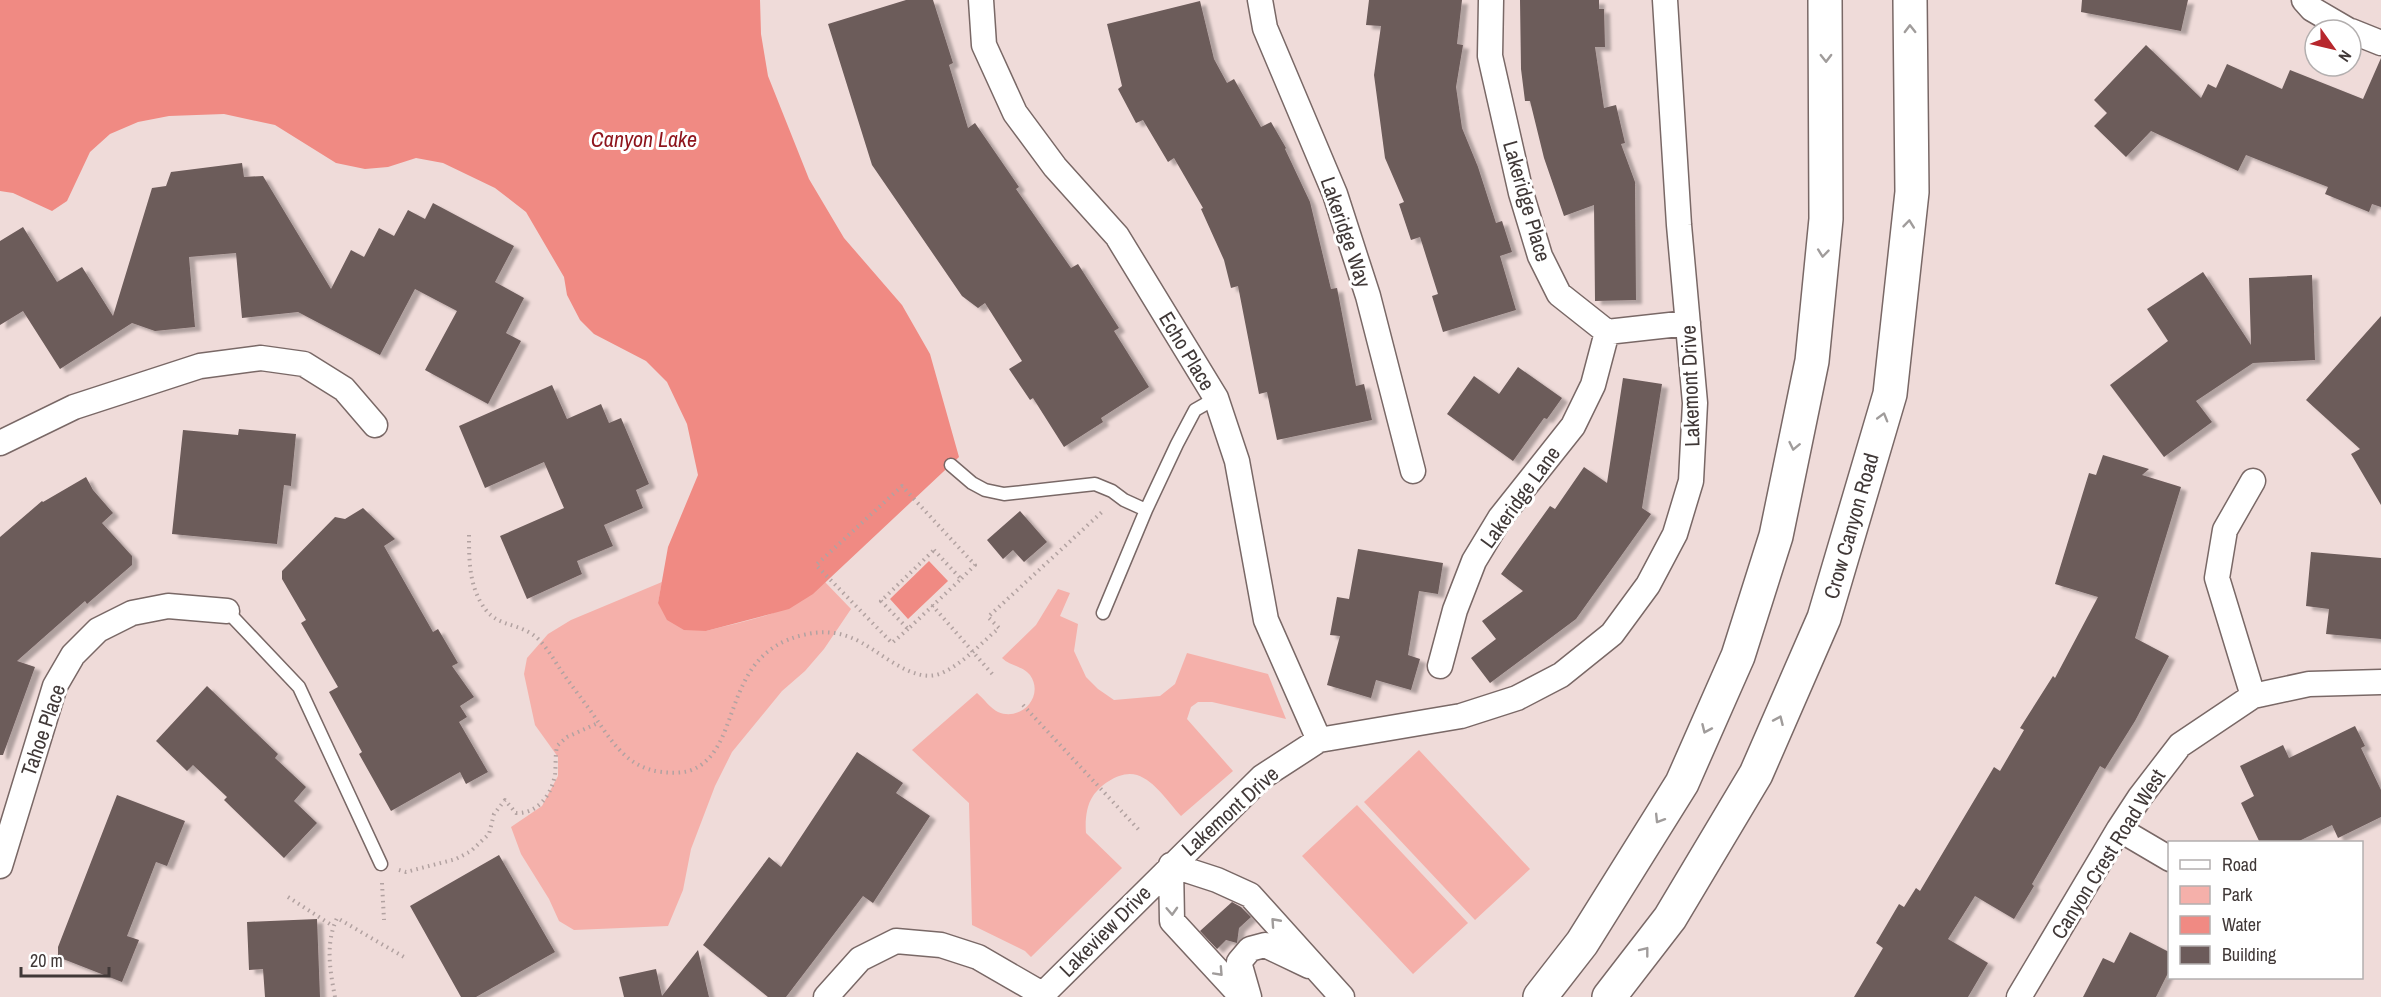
<svg xmlns="http://www.w3.org/2000/svg" width="2381" height="997" font-family="'Archivo Narrow',sans-serif">
<defs>
<filter id="shadow"><feDropShadow dx="6" dy="4" stdDeviation="1.5" flood-color="#0004"/></filter>
</defs>
<rect width="100%" height="100%" fill="#efdbd9"/>
<path fill="#f5b0aa" d="M662,582l-4,21 48,28c43,-11 86,-17 119,-49l26,27 -27,40 -19,22 -23,20 -50,61 -17,34 -24,63 -8,41 -15,36 -94,4 -15,-9 -10,-22 -28,-45 -10,-27 31,-21 16,-30v-19l-23,-32 -11,-51 3,-16 21,-24 23,-14z
M1058,589l12,4 -10,23 18,8 -4,27 12,26 12,12 16,11 46,-4 15,-12 12,-31 81,21 18,45 -74,-17h-14l-7,5 -4,12 46,52 -52,45c-13,-14 -26,-35 -44,-41 -16,-5 -36,9 -44,21 -7,10 -8,26 -7,37l36,35 -91,89 -6,-6 -53,-26 -3,-122 -57,-53 65,-57c7,6 14,16 21,19 23,10 47,-16 32,-37 -7,-9 -20,-9 -28,-17l34,-33z
M1419,750l111,119 -55,51 -111,-118z
M1357,805l111,118 -55,51 -111,-118z"/>
<path fill="#f08a83" d="M0,0h760l1,34 7,42 41,103 35,59 58,67 28,49 29,103 -146,137 -24,15 -83,22 -22,-1 -17,-10 -9,-17 10,-56 30,-72 -11,-51 -20,-42 -21,-21 -52,-27 -14,-14 -13,-25 -3,-18 -38,-65 -31,-24 -52,-25 -27,-5 -28,9 -23,2 -29,-6 -61,-38 -51,-11 -55,2 -31,6 -28,12 -20,18 -23,49 -15,10 -39,-18 -13,-2z
M929,561l19,20 -40,38 -18,-20z"/>
<path fill="#6c5b5a" filter="url(#shadow)" d="M906,0h27l20,63 -4,2 19,63 7,-5 44,64 -3,2 55,79 7,-4 41,64 -5,3 35,56 -48,31 2,4 -39,25 -31,-49 -3,2 -21,-31 13,-8 -37,-58 -7,5 -16,-12 -90,-131 -44,-141z
M1369,0h93l-5,44 6,1 -7,42 6,41 16,39 18,56 6,-2 10,31 -12,4 16,54 -73,22 -11,-36 6,-2 -18,-57 -9,3 -12,-36 5,-2 -19,-44 -11,-83 7,-49 -15,-1z
M1520,0h79v9h5l1,38h-10l9,61 12,-3 9,38 -4,1 14,38 1,118 -41,1 -1,-96 -30,11 -20,-58 -14,-57h-5l-4,-32z
M2082,0h106l-7,31 -100,-19z
M1200,1l14,58 13,24 7,-4 27,48 10,-5 15,26 -1,1 25,53 21,87 6,-1 19,98 8,-2 8,36 -95,20 -10,-48 -8,2 -21,-108 -7,2 -7,-28 -23,-51 2,-1 -29,-50 -6,4 -25,-42 -7,3 -18,-34 4,-3 -15,-62z
M2146,45l55,53 7,-14 8,4 11,-24 55,25 8,-19 73,29 18,-41v149l-9,-3 -3,8 -44,-18 3,-7 -82,-32 -8,16 -87,-40 -25,26 -32,-31 13,-13 -13,-13z
M242,163l2,14 19,-1 68,113 20,-39 13,7 15,-29 15,8 14,-26 17,9 8,-16 81,43 -19,36 29,16 -18,35 15,8 -33,63 -63,-34 32,-59 -42,-22 -35,66 -82,-43 -56,6 -6,-65 -47,4 6,70 -40,4 -23,-8 -72,46 -37,-58 -23,14v-84l23,-14 34,55 25,-15 31,49 39,-128 14,-2 5,-14z
M2203,272l48,73 -2,-67 63,-3 3,85 -62,3 -57,38 16,21 -48,35 -54,-72 58,-44 -21,-32z
M2381,316v189l-30,-51 9,-5 -54,-49z
M1518,367l44,31 -15,21 -3,-1 -31,43 -66,-47 27,-38 25,18z
M1623,378l39,6 -20,124 9,6 -75,105 -86,64 -19,-25 25,-19 -14,-18 41,-30 -22,-17 49,-68 5,3 29,-42 23,16z
M552,385l15,34 34,-15 8,19 12,-5 28,66 -13,6 7,18 -39,17 9,21 -36,15 5,13 -55,25 -27,-63 64,-28 -20,-46 -59,26 -26,-62z
M239,429l57,5 -5,52 -7,-1 -7,59 -105,-10 11,-104 55,5z
M2103,455l46,14 -7,6 39,12 -46,151 34,18 -34,65 -30,48 -5,-3 -68,118 2,2 -20,33 -39,-23 -27,43 40,24 -20,34h-114l29,-49 -7,-5 23,-39 5,3 12,-19 4,3 74,-124 6,4 24,-41 -4,-2 33,-52 2,2 43,-81 -43,-13 34,-111 7,2z
M86,477l7,13 20,23 -11,10 30,33v9l-45,39 -2,-3 -68,60 18,6 -32,88h-3v-218l42,-36 1,1z
M363,508l32,31 -11,7 49,86 5,-3 20,34 -6,3 22,31 -14,9 7,11 -8,5 29,50 -22,12 -6,-12 -69,39 -32,-57 3,-2 -33,-60 9,-5 -37,-64 5,-3 -24,-41v-8l53,-54 10,2z
M1020,511l27,31 -23,20 -11,-12 -10,9 -16,-19z
M1358,549l85,14 -5,31 -19,-3 -11,64 12,4 -9,31 -35,-10 -5,18 -44,-13 13,-49 -10,-1 7,-38 12,2z
M2311,552l70,6v81l-55,-5 3,-25 -23,-3z
M207,686l71,68 -3,4 31,29 -12,14 23,22 -33,35 -60,-58 3,-3 -34,-32 -6,6 -31,-30z
M2355,726l10,20 -4,2 20,42v27l-43,21 -6,-13 -37,18h-35l-19,-40 13,-7 -14,-30 43,-21 6,13z
M857,752l46,31 -7,10 34,23 -57,87 -10,-7 -77,101h-18l-65,-52 66,-88 12,10z
M117,795l68,26 -18,45 -11,-4 -29,74 12,4 -17,42 -64,-25v-10z
M499,855l56,97 -79,45h-15l-51,-91z
M1232,902l9,5 10,10 -12,11 -2,15 -11,-3 -9,9 -17,-18z
M317,919l3,78h-55l-2,-28 -14,1 -2,-48z
M2130,932l39,20v19l-13,26h-73l20,-39 11,5z
M698,950l11,47h-85l-5,-20 37,-8 6,27z"/>
<g fill="none" stroke-linecap="round" stroke-linejoin="round">
<defs>
<path id="service" d="M951,465l21,18 13,7 19,4 91,-10 17,7 12,9 22,10
M227,611l72,76 82,177
M1103,613l43,-103 31,-66 18,-34 21,-12"/>
<path id="minor" d="M981,0l3,45 31,68 40,54 62,69 99,162 21,63 29,159 53,120
M1260,0l5,28 70,166 33,102 45,175
M1491,0l-1,56 31,137 19,63 19,38 48,38 81,-9
M2304,0l8,9 36,21
M2351,31l30,12
M0,443l74,-36 126,-41 61,-8 43,6 40,25 31,36
M1440,666l15,-56 19,-49 26,-43 73,-92 20,-41 14,-53
M2253,696l-36,-118 8,-48 28,-49
M2119,829l51,30
M1171,865l46,15 33,15 92,102
M1171,865l1,56 70,76
M0,866l55,-180 18,-31 25,-25 34,-17 36,-7 59,5
M826,997l34,-38 36,-18 45,4 37,12 64,37
M1040,997l222,-220 57,-37 142,-24 56,-18 44,-23 51,-41 36,-49 27,-51 16,-53 4,-78 -16,-178 -14,-225
M1249,997l-10,-35 11,-13 15,-4 44,21
M2019,997l100,-168 21,-32 40,-52 73,-49 56,-12 72,-2"/>
<path id="secondary" d="M1540,997l42,-54 100,-160 56,-127 38,-120 36,-175 14,-142 -1,-219
M1609,997l61,-79 86,-144 68,-156 66,-224 22,-202 -2,-192"/>
</defs>
<use href="#service" stroke="#796866" stroke-width="15"/>
<use href="#minor" stroke="#796866" stroke-width="27"/>
<use href="#secondary" stroke="#796866" stroke-width="36"/>
<path stroke="#b2a2a1" stroke-width="4" stroke-dasharray="1.5 4.5" stroke-linecap="butt" d="M469,535c0,22 0,46 11,66 14,26 31,20 52,33 11,7 21,24 28,35 9,13 18,25 27,37 21,28 36,62 75,66 9,1 19,1 27,-1 56,-19 29,-116 114,-136 17,-4 33,-4 49,3 26,10 60,48 90,35 22,-10 39,-30 57,-45l-11,-11 115,-106 1,1
M934,550l27,29 -53,50 -27,-28z
M932,605l62,71
M908,629l-16,14 -76,-78 86,-79 73,79 -14,14
M1023,705l116,125
M399,870l7,2 50,-13 15,-8 18,-17 5,-20 11,-14 11,13c21,1 36,-18 39,-39 1,-9 0,-18 2,-28l10,-9 31,-14
M382,883l2,37
M288,897l45,29
M335,997c-5,-27 -10,-53 2,-79l67,39"/>
<use href="#service" stroke="#fff" stroke-width="12"/>
<use href="#minor" stroke="#fff" stroke-width="24"/>
<use href="#secondary" stroke="#fff" stroke-width="33"/>
</g>
<defs><path id="oneway-chevron" d="M-2-3.5L2.5 0L-2 3.5" fill="none" stroke-width="1.6" stroke-linecap="round" stroke-linejoin="round" transform="scale(1.5)"/></defs>
<g stroke="#a09c9b">
<use href="#oneway-chevron" transform="translate(1910 29) rotate(-91)"/>
<use href="#oneway-chevron" transform="translate(1826 58) rotate(89)"/>
<use href="#oneway-chevron" transform="translate(1909 224) rotate(-84)"/>
<use href="#oneway-chevron" transform="translate(1823 253) rotate(96)"/>
<use href="#oneway-chevron" transform="translate(1883 417) rotate(-74)"/>
<use href="#oneway-chevron" transform="translate(1794 446) rotate(102)"/>
<use href="#oneway-chevron" transform="translate(1779 720) rotate(-66)"/>
<use href="#oneway-chevron" transform="translate(1706 729) rotate(114)"/>
<use href="#oneway-chevron" transform="translate(1659 819) rotate(122)"/>
<use href="#oneway-chevron" transform="translate(1172 911) rotate(87)"/>
<use href="#oneway-chevron" transform="translate(1275 922) rotate(-132)"/>
<use href="#oneway-chevron" transform="translate(1645 951) rotate(-52)"/>
<use href="#oneway-chevron" transform="translate(1219 972) rotate(47)"/>
</g>
<g text-anchor="middle" dominant-baseline="central" stroke-width="6" stroke-linejoin="round" paint-order="stroke">
<g font-size="21" fill="#403837" stroke="#fff">
<text transform="translate(1527 201) rotate(74)">Lakeridge Place</text>
<text transform="translate(1346 232) rotate(71)">Lakeridge Way</text>
<text transform="translate(1187 351) rotate(59)">Echo Place</text>
<text transform="translate(1690 386) rotate(-92)">Lakemont Drive</text>
<text transform="translate(1520 497) rotate(-54)">Lakeridge Lane</text>
<text transform="translate(1851 526) rotate(-74)">Crow Canyon Road</text>
<text transform="translate(43 730) rotate(-71)">Tahoe Place</text>
<text transform="translate(1230 811) rotate(-42)">Lakemont Drive</text>
<text transform="translate(2108 854) rotate(-58)">Canyon Crest Road West</text>
<text transform="translate(1105 931) rotate(-45)">Lakeview Drive</text>
</g>
<g font-size="22" font-style="italic" fill="#8e141c" stroke="#fff">
<text x="644" y="139">Canyon Lake</text>
</g>
</g>
<rect x="2168" y="841" width="195" height="138" fill="#ffffff" stroke="#b3afaf" stroke-width="1.5"/>
<rect x="2180" y="860" width="30" height="9" fill="#ffffff" stroke="#b3afaf" stroke-width="1.5"/>
<text x="2222" y="871" font-size="18" fill="#403837">Road</text>
<rect x="2180" y="886" width="30" height="18" fill="#f5b0aa" stroke="#b3afaf" stroke-width="1.5"/>
<text x="2222" y="901" font-size="18" fill="#403837">Park</text>
<rect x="2180" y="916" width="30" height="18" fill="#f08a83" stroke="#b3afaf" stroke-width="1.5"/>
<text x="2222" y="931" font-size="18" fill="#403837">Water</text>
<rect x="2180" y="946" width="30" height="18" fill="#6c5b5a" stroke="#b3afaf" stroke-width="1.5"/>
<text x="2222" y="961" font-size="18" fill="#403837">Building</text>
<g transform="translate(2333 48) rotate(124)"><circle r="28" fill="#ffffff" stroke="#b3afaf" stroke-width="1.5"/>
<path d="M0-4.5L10 22L0 15L-10 22Z" fill="#b7272d"/>
<text y="-9" font-size="16" font-weight="bold" text-anchor="middle" fill="#403837">N</text>
</g>
<path d="M21 967v9h88v-9" fill="none" stroke="#403837" stroke-width="3"/>
<text x="30" y="967" font-size="18" fill="#403837" stroke="#ffffff" stroke-width="4.5" paint-order="stroke">20 m</text>
</svg>
